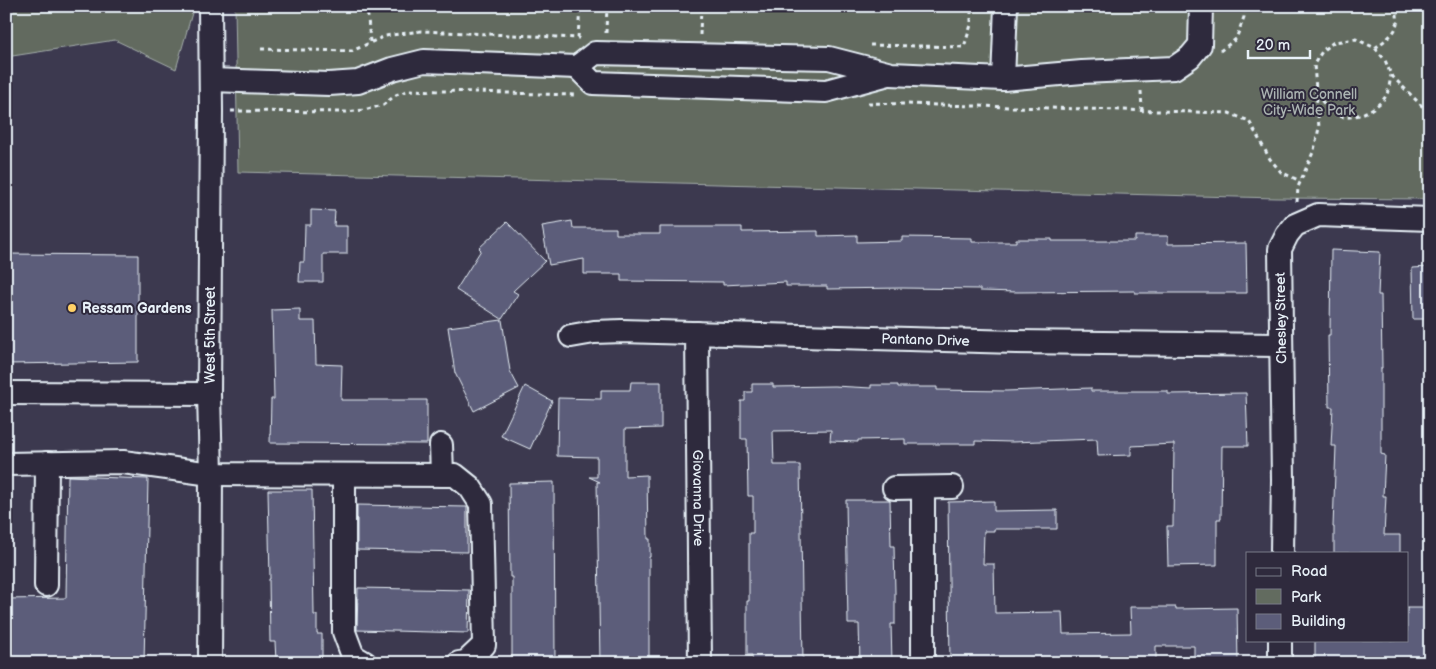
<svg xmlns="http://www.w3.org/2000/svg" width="1436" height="669" font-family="'Balsamiq Sans',sans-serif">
<rect width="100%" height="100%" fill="#3c394f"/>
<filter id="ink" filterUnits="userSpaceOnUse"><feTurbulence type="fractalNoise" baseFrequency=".02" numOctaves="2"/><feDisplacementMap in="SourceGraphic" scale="10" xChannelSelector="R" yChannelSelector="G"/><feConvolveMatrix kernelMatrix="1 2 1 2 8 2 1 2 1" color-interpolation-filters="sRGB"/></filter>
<g filter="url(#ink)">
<path fill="#626b5f" stroke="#a5aeac" d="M6,6h188l-18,63 -61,-29 -109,17z
M235,6h1195v193l-153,-1 -1039,-26z"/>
<path fill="#5c5d7a" stroke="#e8f1f8" d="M311,210l24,1 -1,15h13v28h-24v28h-24l1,-20h4l1,-37h6z
M572,221l1,7h43v6h44v-7h82v5l76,-1v5l39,-1v7l45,-1v-4l70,1v4h44v-3h36v2h83v-5h33v8l78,-1 1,50h-112v-2l-118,1 -37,-1v-2l-78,-1 -75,1v-3h-41v-4l-63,3v-3l-102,-1v-7h-37v-15l-35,6 -7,-39z
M507,222l38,39 -32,30 5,3 -16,25 -46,-29 25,-40 -2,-2z
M1331,250l49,2 -2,43h3l1,73h-1v86l4,1 -2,41h3l-2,39h16v18h-66v-26h-1l3,-81h-5l2,-39h-4l-1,-72h2z
M6,254l132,1v107l-132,2z
M1430,267v52h-17l-1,-51z
M300,309v12h15l1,43 26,1 -1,35h86v44l-157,-1 1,-44h3l-2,-89z
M502,320l8,51 9,17 -45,23 -19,-38 -7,-46z
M631,382h30v46l-36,1v47l22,-1 1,64h2v18h-1v106h-49l-3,-181h3l-11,-5h8v-20l-40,-1 1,-58 43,1v-9h29z
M752,384h21v3l61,-1 37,2v-3h27v2h39v3l69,1 85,-3v3h77v3l78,-1 2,53h-26l-1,73h-4v46l-49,1 -1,-40h6l1,-82 -43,2v9l-33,1 -1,-17 -85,3 -37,-1v3h-70v-5l-47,1v2l-28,-1 1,-11 -58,1 1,34h26l3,197 -50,1 -1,-8h-5v-54h2v-68h4v-37h-5l-1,-57h-6v-38h4v-9h7z
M525,386l27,15 -22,48 -29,-13z
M68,476l80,3 -4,184h-138v-64l60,-1z
M554,482l1,181h-43v-86h-2l-1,-94z
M268,490h44l2,125h3v19h5v29h-39v-3l-7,1 -1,-19h-5l-1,-63h1z
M846,500h44l1,46h3l1,46v32h-4l1,39h-32l-1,-39h-11z
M994,501v10l63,-1v19h-63v2h-10l-1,33h11l1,49 67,-1 1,22 68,-1 -1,-26h46v2l61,-1 1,55h-44v-17h-38v17h-206l-2,-161z
M357,505l110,2v45l-110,-2z
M358,588l111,2 -1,43 -111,-3z
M1407,608h23v55h-115v-23h92z"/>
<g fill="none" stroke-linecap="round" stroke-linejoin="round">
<defs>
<g id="minor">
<path d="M210,6l1,105 -2,283 2,80 -1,189"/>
<path d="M577,67l16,16 233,8 63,-17"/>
<path d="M1003,79l3,-73"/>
<path d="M211,80l118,4 29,-2 34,-13 32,-8 153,6 18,-14 234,5 62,16 112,5 79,-7 92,-4 16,-11 10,-12 1,-39"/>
<path id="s1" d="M697,333l3,330"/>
<path id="s2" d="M571,336l23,-4 28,-1 394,11 265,3"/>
<path d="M6,393l203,1"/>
<path d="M441,445l1,30"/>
<path d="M6,464l117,-2 88,12 244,1 15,12 11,17 3,141 -18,17 -7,1"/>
<path d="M344,475v157l9,24 12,7"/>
<path d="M894,488l58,-1"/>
<path d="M923,488v175"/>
<path d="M1282,553l1,-73 -3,-231 7,-14 8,-10 23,-10 112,4"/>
<path d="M46,585l1,-122"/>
<path d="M1280,663v-23"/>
</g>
</defs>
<use href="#minor" stroke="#e8f1f8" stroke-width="26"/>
<path stroke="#e8f1f8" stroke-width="3" stroke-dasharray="4 4" stroke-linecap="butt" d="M367,6l3,36
M606,33l1,-27
M700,35l1,-29
M578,38l2,-32
M870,45l94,2 7,-22v-19
M1375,48c18,-14 27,-18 20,-42
M261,49l91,2 33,-15 36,-5 158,7
M1220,51l16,-12 8,-22 1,-11
M1141,91l1,19
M1316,95c7,7 17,20 27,22 14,2 38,-10 44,-23 2,-5 3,-13 4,-19
M868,103l361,10 20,8 21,38 11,13 19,9
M231,111l115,1 18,-2 19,-5 13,-10 13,-5 165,5
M1297,202l1,-15 16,-37 5,-22 -5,-64 9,-14 11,-8 22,-3 19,9 10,12 6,15 39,39"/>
<use href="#minor" stroke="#2f2a3d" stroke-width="22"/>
</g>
</g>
<circle fill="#ffd166" stroke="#2f2a3d" stroke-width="2" cx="72" cy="308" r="5"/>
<g text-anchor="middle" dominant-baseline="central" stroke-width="4" stroke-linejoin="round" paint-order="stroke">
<g font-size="14" fill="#acb5b3" stroke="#2f2a3d">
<text x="1309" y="94">William Connell<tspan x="1309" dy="16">City-Wide Park</tspan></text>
</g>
<g font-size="14" font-weight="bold" fill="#e8f1f8" stroke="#2f2a3d" text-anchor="start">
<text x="82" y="308">Ressam Gardens</text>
</g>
<g font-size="14" fill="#e8f1f8" stroke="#2f2a3d">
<text transform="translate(1281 318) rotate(-91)">Chesley Street</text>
<text transform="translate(210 335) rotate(-90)">West 5th Street</text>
<text stroke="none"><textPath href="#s2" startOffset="355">Pantano Drive</textPath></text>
<text stroke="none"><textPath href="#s1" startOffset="165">Giovanna Drive</textPath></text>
</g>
</g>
<rect width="1436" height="669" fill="none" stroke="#2f2a3d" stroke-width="25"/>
<rect x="12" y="12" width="1411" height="644" fill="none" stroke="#e8f1f8" stroke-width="2" filter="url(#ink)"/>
<rect x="1246" y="552" width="162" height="90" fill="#2f2a3d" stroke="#797a88"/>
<rect x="1256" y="568" width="25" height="8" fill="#2f2a3d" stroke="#797a88"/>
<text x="1291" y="576" font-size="15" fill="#e8f1f8">Road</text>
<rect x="1256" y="589" width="25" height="15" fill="#626b5f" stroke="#797a88"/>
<text x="1291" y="602" font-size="15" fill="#e8f1f8">Park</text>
<rect x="1256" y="614" width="25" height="15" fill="#5c5d7a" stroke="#797a88"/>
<text x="1291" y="626" font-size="15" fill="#e8f1f8">Building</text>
<path d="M1248 50v8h62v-8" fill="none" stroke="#e8f1f8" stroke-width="2.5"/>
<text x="1256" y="50" font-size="15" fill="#e8f1f8" stroke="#2f2a3d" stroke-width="4" paint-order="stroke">20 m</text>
</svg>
